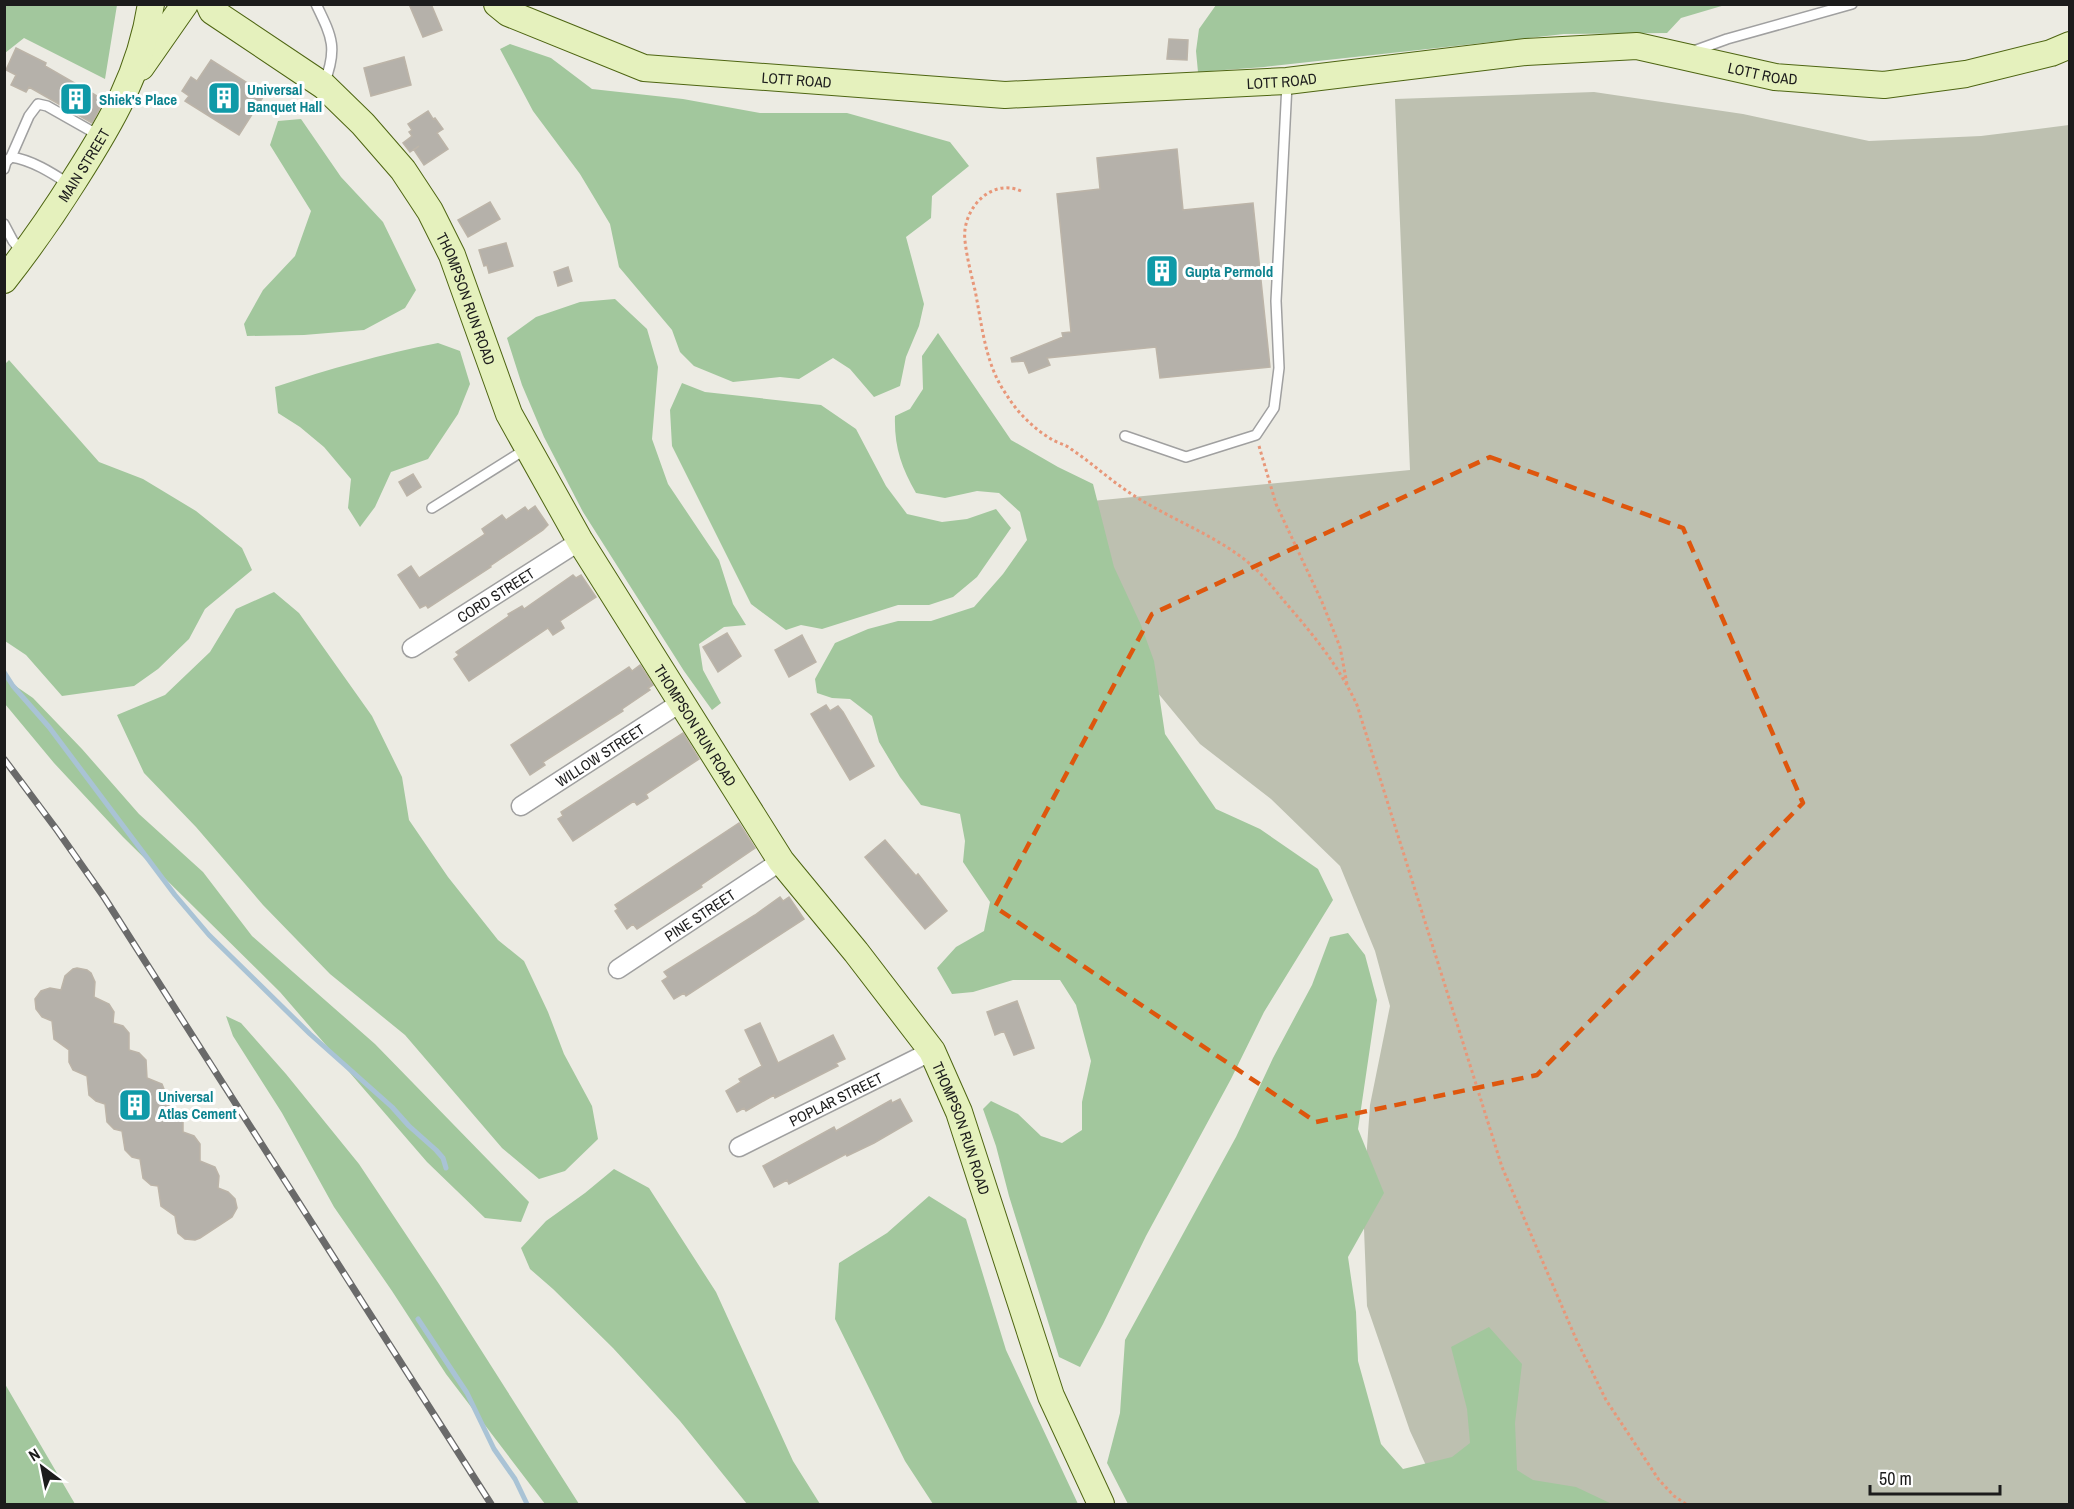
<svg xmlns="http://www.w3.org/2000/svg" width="2074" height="1509" font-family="'Archivo Narrow',sans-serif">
<rect width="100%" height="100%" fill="#ecebe3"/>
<path fill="#bdc0b0" d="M1594,92l149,22 126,27 112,-5 88,-11v1379h-625l-34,-73 -43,-125 -4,-103 7,-98 20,-99 -15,-55 -35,-85 -69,-67 -71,-55 -57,-69 -61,-173 328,-32 -15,-371z"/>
<path fill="#a2c79d" d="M5,4l112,1 -12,74 -81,-41 -19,15z
M1216,5h509l-44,13 -14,15 -103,1 -300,33 -66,5 -2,-21 3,-22z
M510,44l41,14 41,31 91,10 77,14h87l103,29 19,24 -37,30 -1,22 -25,19 18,67 -5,22 -13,31 -6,29 -26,11 -24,-28 -17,-11 -34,21 -19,-2 -47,5 -39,-16 -14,-14 -8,-22 -53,-63 -9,-43 -30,-50 -47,-63 -33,-62z
M301,119l40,58 42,45 33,68 -11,18 -41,22 -60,5 -57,1 -3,-12 19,-34 32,-34 16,-45 -41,-66 8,-24z
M615,299l32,30 11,38 -6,72 16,45 51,76 14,44 13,21 -22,2 -25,17 4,26 18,33 -9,7 -28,-39 -101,-159 -39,-75 -22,-52 -15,-47 29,-21 44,-15z
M938,333l73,107 47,27 35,17 21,83 27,58 13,36 11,73 51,75 44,20 58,40 15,31 -69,112 -33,67 -85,157 -43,88 -23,43 -21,-10 -50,-161 -13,-50 -13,-37 8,-8 27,13 23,22 21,7 20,-13v-28l9,-41 -15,-56 -16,-25h-47l-40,12 -21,2 -15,-26 19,-21 28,-16 6,-29 -27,-40 2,-21 -5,-27 -39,-9 -21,-28 -21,-35 -7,-26 -22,-17 -18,-1 -15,-5 -2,-14 20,-36 33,-14 30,-8h33l43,-14 29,-33 24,-34 -7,-28 -21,-19 -22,-2 -32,7 -29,-5c-15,-26 -22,-47 -21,-77l15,-7 13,-20 -1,-33z
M438,343l22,8 10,33 -12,30 -30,45 -37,13 -16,35 -15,20 -12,-19 3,-29 -27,-32 -24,-20 -22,-14 -3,-26c54,-18 107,-33 163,-44z
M9,360l90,102 44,17 53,32 46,37 10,22 -47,39 -16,30 -31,30 -24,17 -72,10 -36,-41 -21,-14 -1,-276z
M682,383l23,9 116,13 35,24 30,57 21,28 35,8 25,-3 29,-10 15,19 -34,49 -24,20 -24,8h-31l-76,24 -21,-4 -15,5 -35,-26 -79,-158 -2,-36z
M274,592l25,21 73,103 30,61 7,43 39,57 50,63 26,21 24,51 16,42 28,52 6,33 -33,32 -26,8 -37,-31 -97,-113 -75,-61 -67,-69 -67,-78 -52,-54 -27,-58 48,-20 45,-43 26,-43z
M4,678l29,20 49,51 57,65 64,58 49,64 123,108 154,158 -8,20 -36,-4 -58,-56 -147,-170 -157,-155 -69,-74 -49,-59z
M1348,933l17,22 12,45 -19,129 26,64 -36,64 8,55 2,49 23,83 22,25 49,-12 18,-14 -3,-34 -16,-62 38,-20 33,37 -7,59 2,47 16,10 43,7 36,17h-484l-21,-41 13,-50 5,-73 111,-203 37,-79 39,-73 18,-48z
M226,1016l15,7 45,51 73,90 80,120 140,220h-34l-99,-130 -54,-83 -58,-84 -52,-94 -49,-77z
M614,1169l35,19 67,104 77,169 27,43h-73l-67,-83 -67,-73 -60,-59 -23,-20 -9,-21 25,-27 39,-28z
M929,1196l37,23 40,131 72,154h-145l-28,-43 -70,-142 4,-56 48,-30z
M4,1384h1l70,120h-70z"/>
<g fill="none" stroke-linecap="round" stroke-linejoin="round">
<path stroke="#a9c3d5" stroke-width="5" d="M4,672l9,14 36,41 126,168 34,40 101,99 82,73 17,19 27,24 7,8 3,10
M418,1319l49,74 27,56 21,30 12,25"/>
</g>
<path fill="#b5b1aa" stroke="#bcb4a8" stroke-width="1.5" d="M409,4h22l11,26 -19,7z
M1169,39l19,1 -1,20 -20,-1z
M16,48l30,15 -1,3 59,34 -12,23 -63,-36 -3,5 -15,-7 5,-10 -10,-5z
M404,57l7,28 -40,11 -7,-28z
M211,60l54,34 -26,41 -54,-34 4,-5 -7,-5 9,-14 6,4z
M428,111l5,8 2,-1 8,11 -6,4 11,16 -24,16 -10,-15 5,-4 -9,6 -7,-9 9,-7 -3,-4 3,-2 -4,-6z
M1177,149l6,61 70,-7 17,164 -110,11 -4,-31 -109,11 3,7 -21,8 -5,-12 -12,1 -1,-4 52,-21 -1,-4 9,-1 -14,-138 43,-5 -3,-31z
M490,202l10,17 -32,18 -10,-17z
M506,243l7,23 -24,7 -2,-8 -3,1 -5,-16z
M568,267l4,14 -14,5 -4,-14z
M413,474l8,13 -14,9 -8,-14z
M535,506l13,19 -5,5 -53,36 1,1 -63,41 -2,-3 -6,3 -22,-33 13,-9 8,12 66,-44 -3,-5 20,-14 4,5 19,-13 3,4z
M573,575l3,3 5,-3 15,22 -36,24 4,7 -11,7 -5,-7 -79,53 -15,-22 5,-4 -3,-3 53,-36 -1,-2 14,-8 2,3z
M727,633l14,23 -23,16 -15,-25z
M802,635l14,27 -27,15 -14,-27z
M640,665l13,20 -5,3 2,2 -28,19 1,2 -80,51 2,3 -15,10 -19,-30 118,-78 3,4z
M826,705l4,6 8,-5 5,6 31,54 -24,14 -39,-66z
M683,733l16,26 -53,35 2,4 -11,7 -3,-4 -61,40 -15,-22 5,-3 -2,-4z
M739,823l16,25 -54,37 1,2 -65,42 -4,-5 -6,5 -12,-18 3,-2 -3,-4z
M885,840l31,36 2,-2 29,37 -22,18 -60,-72z
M780,897l3,4 6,-4 15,22 -118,77 -2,-3 -10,6 -12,-18 6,-4 -4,-5 91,-57z
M77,968l10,2 4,3 4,9 -1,15 15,7 5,8 -1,11 10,3 6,7v17l10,3 7,7 1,18 15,6 4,10 -1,10 12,5 6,7v16l11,4 6,8v17l15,6 4,9 -1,12 10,4 7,7 2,9 -5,9 -32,21 -5,2 -10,-1 -7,-6 -3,-17 -14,-10 -3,-20 -7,-1 -8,-7 -3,-19 -8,-2 -7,-7 -3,-19 -8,-2 -7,-7 -2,-18 -9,-3 -7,-6 -2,-19 -14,-6 -4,-8v-12l-15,-11 -2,-18 -10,-4 -6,-8 -1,-10 6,-8 9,-3 11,2 4,-14 8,-7z
M1017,1001l17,47 -20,7 -10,-24 -9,4 -8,-23z
M760,1023l18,40 55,-28 12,24 -9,4 2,3 -63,32 -1,-3 -28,16 -2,-3 -7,4 -11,-21 15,-9 -2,-3 23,-13 -17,-36z
M900,1099l12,22 -38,22 -27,13 -1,-2 -57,30 -2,-4 -13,7 -11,-21 71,-39 2,4 55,-31 1,3z"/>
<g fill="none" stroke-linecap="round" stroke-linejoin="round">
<defs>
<path id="lane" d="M316,4c16,33 22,44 8,80
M1691,52l36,-13 125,-35
M11,157l18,-41 9,-12 9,2 53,30
M4,169l2,-7 5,-5c21,3 41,16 58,27
M4,224l9,17 10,12
M1125,436l61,21 70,-22 18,-27 5,-40 -3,-67 11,-217
M432,508l94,-59"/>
<g id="street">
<path id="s1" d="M412,648l168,-107"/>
<path id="s2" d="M521,806l159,-103"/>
<path id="s3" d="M618,969l163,-108"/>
<path id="s4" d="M739,1147l193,-96"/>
</g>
<g id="secondary">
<path id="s5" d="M209,4l3,7 112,75 39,38 40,46 27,41 22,44 57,159 71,127 201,320 75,91 76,99 27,61 92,284 50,108"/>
<path id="s6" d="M497,4l11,9 136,55 361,27 282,-14 239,-29 111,-6 138,31 109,8 82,-11 85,-21 19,-8"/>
<path d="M141,67l44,-63"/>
<path id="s7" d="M4,280c26,-33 49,-66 71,-101 37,-58 65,-105 76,-175"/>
</g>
</defs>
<use href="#lane" stroke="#a0a0a0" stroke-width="12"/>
<use href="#street" stroke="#a0a0a0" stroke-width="21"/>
<use href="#secondary" stroke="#4e6512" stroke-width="28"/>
<path stroke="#e89779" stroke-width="3" stroke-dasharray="3 3" stroke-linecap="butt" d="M1021,191c-31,-14 -60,20 -56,50 2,17 6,33 10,49 7,35 10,74 31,104 11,18 27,34 45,45 6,4 14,5 20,10 21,14 40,32 62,46 34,22 74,37 107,61 17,12 31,29 44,45 28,32 55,65 73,104l145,462 74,172 30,61 53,80 15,16 12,8
M1259,446l17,58 46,98 18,45 7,37"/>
<use href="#lane" stroke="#fff" stroke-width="9"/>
<use href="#street" stroke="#fff" stroke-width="18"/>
<use href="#secondary" stroke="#e5f1bd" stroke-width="26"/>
<defs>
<path id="rail" d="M4,759l53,71 47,67 387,607"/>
</defs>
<use href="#rail" stroke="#6a6a6a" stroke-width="7"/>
<use href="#rail" stroke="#fff" stroke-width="4.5" stroke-dasharray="14" stroke-linecap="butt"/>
</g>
<path fill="none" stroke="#de560d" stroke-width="4.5" stroke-dasharray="12 8" stroke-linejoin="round" d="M1490,457l193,71 120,275 -266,272 -221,47 -321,-215 157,-293z"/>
<defs>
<symbol id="building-square" viewBox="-11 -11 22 22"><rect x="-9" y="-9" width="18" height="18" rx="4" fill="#0f9aa8" stroke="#fff"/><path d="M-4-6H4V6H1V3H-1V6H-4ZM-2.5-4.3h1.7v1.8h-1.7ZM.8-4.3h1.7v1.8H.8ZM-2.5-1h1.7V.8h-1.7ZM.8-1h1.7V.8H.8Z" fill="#fff"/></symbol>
</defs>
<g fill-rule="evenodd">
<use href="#building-square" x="205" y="79" width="38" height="38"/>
<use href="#building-square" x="57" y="80" width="38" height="38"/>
<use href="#building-square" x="1143" y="252" width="38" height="38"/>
<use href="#building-square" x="116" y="1086" width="38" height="38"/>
</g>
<g text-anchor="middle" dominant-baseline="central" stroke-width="6" stroke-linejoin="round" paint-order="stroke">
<g font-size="15" fill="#1c1c1c" stroke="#fff">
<text stroke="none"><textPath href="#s6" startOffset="1286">LOTT ROAD</textPath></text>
<text stroke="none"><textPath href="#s6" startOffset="314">LOTT ROAD</textPath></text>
<text stroke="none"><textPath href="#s6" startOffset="800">LOTT ROAD</textPath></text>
<text stroke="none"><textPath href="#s7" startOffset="140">MAIN STREET</textPath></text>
<text stroke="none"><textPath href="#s5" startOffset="402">THOMPSON RUN ROAD</textPath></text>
<text stroke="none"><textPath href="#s1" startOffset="99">CORD STREET</textPath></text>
<text stroke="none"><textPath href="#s5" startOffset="888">THOMPSON RUN ROAD</textPath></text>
<text stroke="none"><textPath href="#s2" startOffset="94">WILLOW STREET</textPath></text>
<text stroke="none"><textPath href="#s3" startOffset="98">PINE STREET</textPath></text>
<text stroke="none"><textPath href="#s4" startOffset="108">POPLAR STREET</textPath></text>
<text stroke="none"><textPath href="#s5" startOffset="1374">THOMPSON RUN ROAD</textPath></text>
</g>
<g font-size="15" font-weight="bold" fill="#0d838f" stroke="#fff" text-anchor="start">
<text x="247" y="89">Universal<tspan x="247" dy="17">Banquet Hall</tspan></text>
<text x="99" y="99">Shiek's Place</text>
<text x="1185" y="271">Gupta Permold</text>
<text x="158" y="1096">Universal<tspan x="158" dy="17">Atlas Cement</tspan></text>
</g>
</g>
<rect width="2074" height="1509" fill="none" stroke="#1c1c1c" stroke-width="12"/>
<g transform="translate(42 1467) rotate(328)" stroke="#ffffff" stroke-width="4.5" paint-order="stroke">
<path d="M0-4.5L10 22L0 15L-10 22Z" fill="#1c1c1c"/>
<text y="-9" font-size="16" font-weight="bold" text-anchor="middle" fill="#1c1c1c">N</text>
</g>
<path d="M1870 1485v9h130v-9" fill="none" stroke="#1c1c1c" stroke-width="3"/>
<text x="1879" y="1485" font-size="18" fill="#1c1c1c" stroke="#ffffff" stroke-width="4.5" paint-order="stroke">50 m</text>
</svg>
